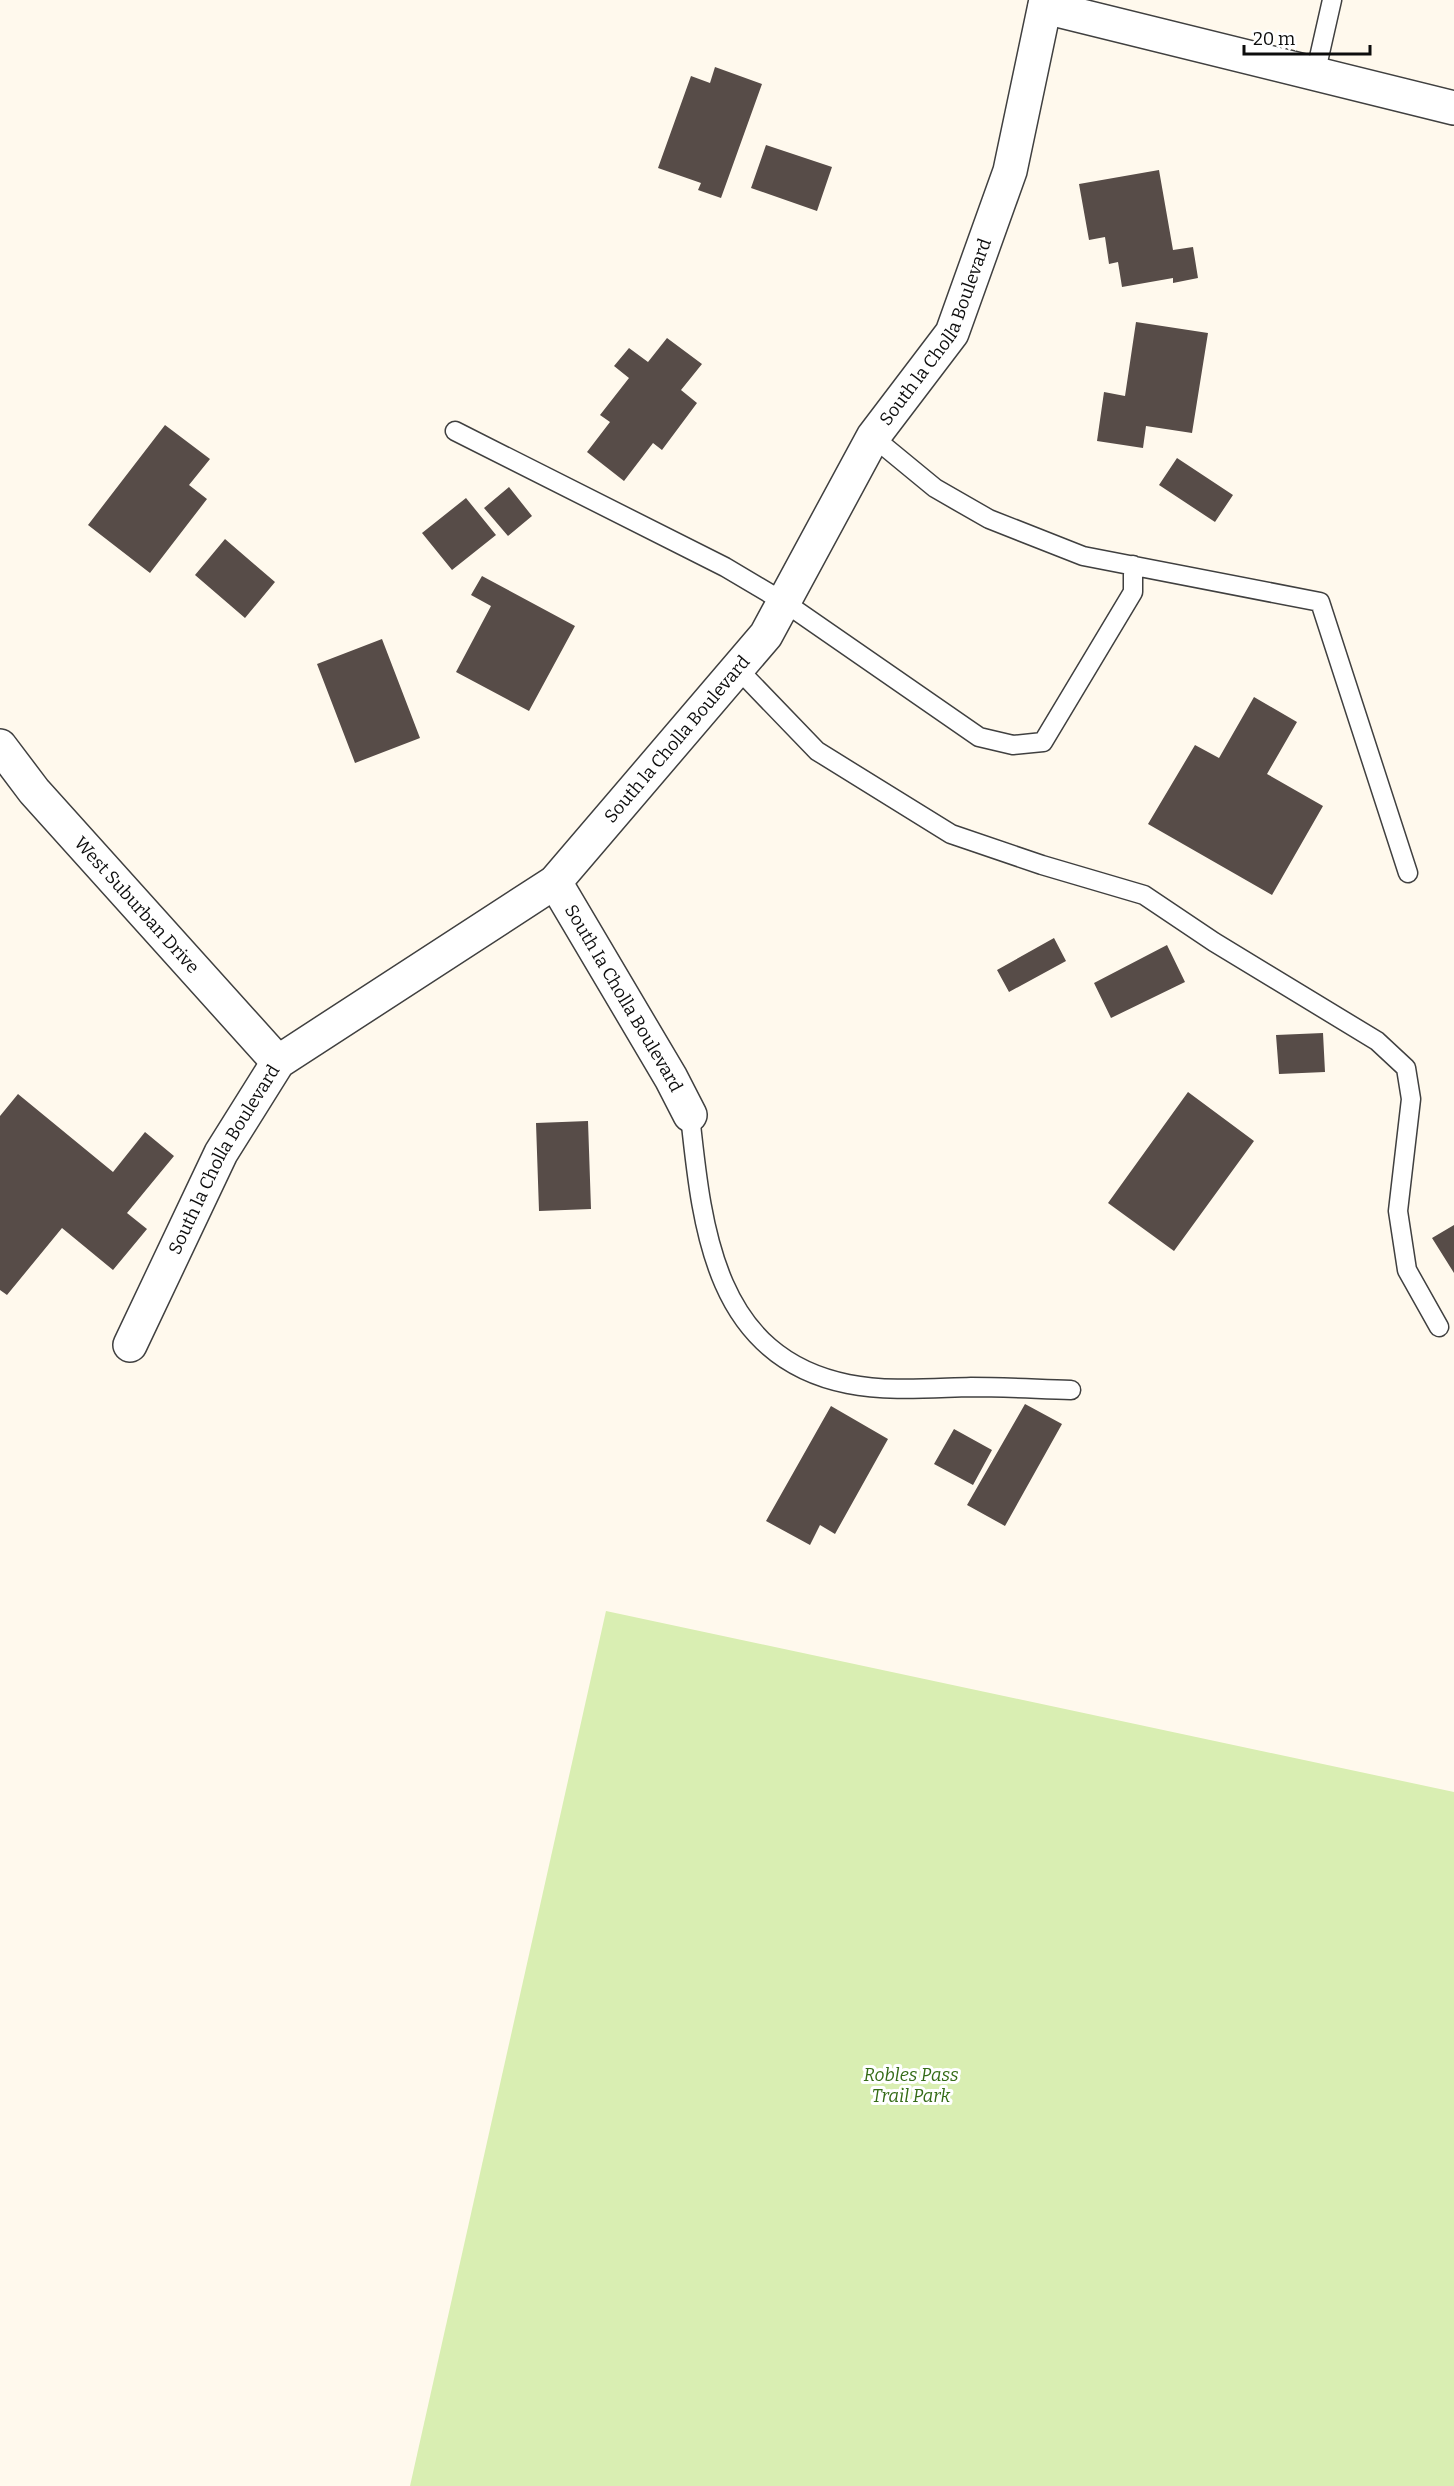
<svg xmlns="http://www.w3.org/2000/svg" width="1454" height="2486" font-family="Bitter,serif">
<rect width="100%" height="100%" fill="#fff9ed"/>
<path fill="#d9eeb2" d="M606,1611l848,181v694h-1044z"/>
<path fill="#574c48" d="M715,67l47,17 -41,114 -23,-8 3,-7 -43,-15 33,-92 19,7z
M766,145l66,22 -15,44 -66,-23z
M1159,170l14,80 20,-3 5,31 -25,5v-5l-51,9 -4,-25 -9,2 -4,-27 -16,3 -10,-56z
M1136,322l72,11 -16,100 -46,-7 -3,22 -46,-7 7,-49 21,4z
M667,338l35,26 -21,26 16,13 -35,47 -9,-7 -29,38 -37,-29 23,-30 -10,-7 29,-37 -15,-12 15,-18 19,14z
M165,425l45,34 -21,26 18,14 -57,74 -62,-48z
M1177,458l56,37 -18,27 -56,-37z
M509,487l23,29 -24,20 -24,-28z
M466,498l30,37 -44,35 -30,-37z
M225,539l50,43 -30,36 -50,-43z
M482,576l93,50 -46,85 -73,-39 35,-66 -20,-11z
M382,639l38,99 -65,25 -38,-99z
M1254,697l43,25 -30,52 56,32 -51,89 -124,-71 47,-79 24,13z
M1054,938l12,23 -57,31 -12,-22z
M1167,945l18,37 -74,36 -17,-35z
M1323,1033l2,39 -46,2 -3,-39z
M1188,1092l66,49 -80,110 -66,-48z
M18,1094l95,78 32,-40 29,24 -47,57 20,16 -34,41 -51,-42 -55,67 -7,-5v-174z
M588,1121l3,88 -52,2 -3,-88z
M1454,1225v48l-22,-35z
M1025,1404l37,20 -57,102 -38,-21z
M831,1406l57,33 -53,95 -15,-9 -10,20 -44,-24z
M954,1429l38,21 -19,35 -39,-21z"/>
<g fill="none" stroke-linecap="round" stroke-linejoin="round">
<defs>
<path id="lane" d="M1315,75l17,-75
M455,431l270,136 59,35 195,135 34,8 30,-3 90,-150v-27
M873,437l62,51 54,31 94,37 237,46 88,271
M737,668l80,83 134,83 91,31 102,30 70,47 163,99 29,27 5,31 -13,112 9,59 32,57
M690,1115c12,113 24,242 158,269 40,8 83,4 123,3 33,0 66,2 100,3"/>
<g id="street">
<path d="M1045,7l409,101"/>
<path id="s1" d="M0,746l34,45 244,271"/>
<path id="s2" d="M555,882l116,196 19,37"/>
<path id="s3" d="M130,1345l91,-192 57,-91 277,-180 211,-247 107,-198 79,-104 58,-162 36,-171"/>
</g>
</defs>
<use href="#lane" stroke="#404040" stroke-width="21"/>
<use href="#street" stroke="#404040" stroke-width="36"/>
<use href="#lane" stroke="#fff" stroke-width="18"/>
<use href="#street" stroke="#fff" stroke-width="33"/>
</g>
<g text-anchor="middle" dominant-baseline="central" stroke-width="6" stroke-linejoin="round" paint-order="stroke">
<g font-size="18" fill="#0d0d0d" stroke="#fff">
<text stroke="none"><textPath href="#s3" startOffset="1324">South la Cholla Boulevard</textPath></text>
<text stroke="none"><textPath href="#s3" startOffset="838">South la Cholla Boulevard</textPath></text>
<text stroke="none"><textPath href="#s1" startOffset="210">West Suburban Drive</textPath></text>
<text stroke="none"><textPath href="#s2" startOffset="135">South Ia Cholla Boulevard</textPath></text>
<text stroke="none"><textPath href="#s3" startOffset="208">South la Cholla Boulevard</textPath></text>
</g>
<g font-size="18" font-style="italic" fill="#346b16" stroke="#fff">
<text x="911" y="2075">Robles Pass<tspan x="911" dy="21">Trail Park</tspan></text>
</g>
</g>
<path d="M1244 45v9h126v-9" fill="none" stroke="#0d0d0d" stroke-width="3"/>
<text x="1253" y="45" font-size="18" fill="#0d0d0d" stroke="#ffffff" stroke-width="4.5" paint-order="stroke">20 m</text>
</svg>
